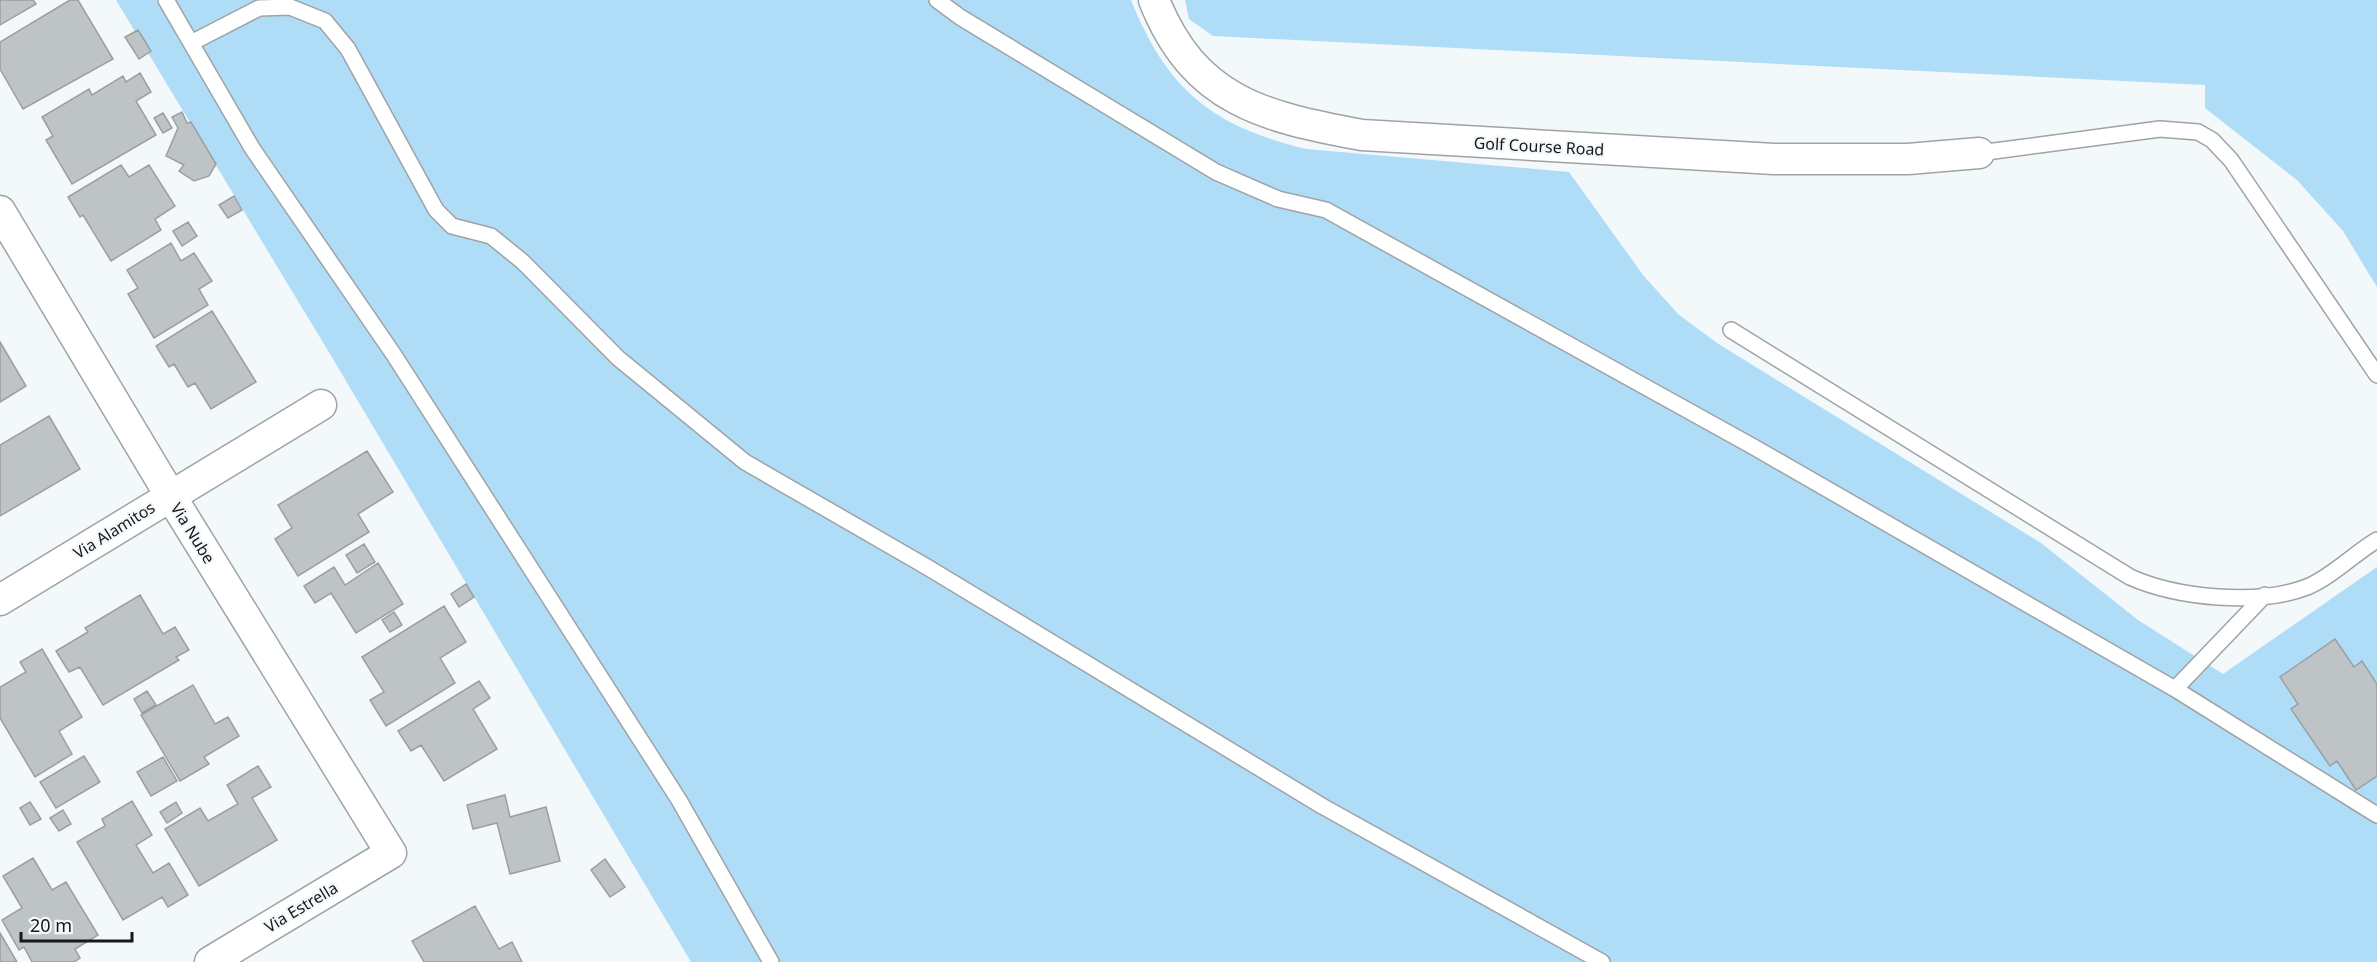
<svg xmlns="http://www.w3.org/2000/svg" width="2377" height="962" font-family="'Noto Sans',sans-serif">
<rect width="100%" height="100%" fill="#f3f8fb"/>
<path fill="#afdcf7" d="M116,0h1015c36,90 81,126 175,149l263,23 74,103 35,39 39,29 324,200 97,77 85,54 154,-107v395h-1686l-361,-608z
M1185,0h1192v287l-34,-56 -46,-51 -92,-72v-23l-992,-49 -24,-17z"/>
<path fill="#bec3c5" stroke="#9b9fa2" stroke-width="1.5" d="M0,0h33l3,4 -36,21z
M70,0h8l35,59 -90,50 -23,-40v-27z
M138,30l13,21 -12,8 -14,-22z
M140,73l11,19 -15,9 20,34 -84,49 -26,-44 7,-4 -11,-19 47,-28 3,6 31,-19 3,6z
M182,112l5,11 4,-1 25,42 -7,12 -15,5 -15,-10 5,-6 -18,-9 12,-28 -6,-11z
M163,113l9,15 -9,5 -9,-15z
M121,165l8,12 20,-12 26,41 -20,13 6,11 -50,31 -28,-46 -3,2 -12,-20z
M234,196l8,14 -14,8 -9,-13z
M188,222l9,14 -15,10 -9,-15z
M171,243l10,18 13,-8 18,28 -13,8 9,16 -54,33 -26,-44 10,-6 -11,-18z
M212,311l44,71 -45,27 -16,-26 -7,4 -14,-23 -5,3 -13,-21z
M0,342l26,44 -26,16z
M49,416l31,53 -80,47v-71z
M367,451l26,41 -35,22 11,18 -71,44 -23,-37 17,-11 -14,-23z
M364,544l11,18 -18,11 -11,-18z
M378,563l25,41 -47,29 -25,-40 -16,10 -11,-17 30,-19 11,18z
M466,584l8,13 -15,10 -8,-13z
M140,595l23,39 12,-7 14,23 -13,7 3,3 -76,45 -23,-38 -11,5 -13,-21 32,-19 -3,-4z
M444,606l22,36 -26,16 15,25 -69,43 -16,-26 14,-8 -22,-35z
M394,612l8,13 -12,7 -8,-12z
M2335,639l19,28 8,-6 15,23v92l-21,14 -19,-29 -7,5 -39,-57 7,-5 -18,-27z
M42,649l40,68 -23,14 13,23 -37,23 -35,-59v-31l26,-15 -6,-10z
M479,681l11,17 -17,11 24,40 -53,32 -23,-36 -10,6 -13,-20z
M193,685l22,39 13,-7 11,19 -35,21 5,7 -29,17 -39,-66z
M147,691l9,14 -14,8 -8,-14z
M84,756l16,26 -44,26 -16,-26z
M163,757l14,24 -26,15 -14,-24z
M258,766l13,21 -19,11 25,42 -78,46 -34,-57 35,-21 8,13 30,-17 -11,-19z
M505,795l5,22 36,-10 14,54 -50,13 -13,-51 -24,6 -6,-24z
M132,801l20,34 -16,10 17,28 16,-10 19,32 -20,12 -6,-10 -39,23 -46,-78 28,-16 -3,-7z
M30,802l11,17 -11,6 -10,-17z
M176,802l6,11 -15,10 -7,-11z
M63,810l8,14 -12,7 -9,-13z
M33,858l19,32 14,-8 32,53 -23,14 5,9 -6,4h-42l-8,-15 -5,3 -17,-30 20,-12 -19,-32z
M605,859l20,28 -15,10 -19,-27z
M475,906l24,43 13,-7 10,20h-98l-12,-21z
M0,933l17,29h-17z"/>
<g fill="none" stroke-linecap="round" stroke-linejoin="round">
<defs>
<path id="lane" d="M166,0l86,148 142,207 285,445 92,162
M937,0l23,17 256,155 62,27 48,11 426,236 423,243
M191,43l68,-35 31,-1 35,14 23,28 88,161 16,16 39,10 32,26 95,96 127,104 182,105 395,239 280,156
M1979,153l181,-24 38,3 14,8 19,20 146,215
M1731,330l399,247c47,21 128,29 177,10 23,-9 48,-34 70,-47
M2265,595l-90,94 202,126"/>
<path id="street" d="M1154,0c40,101 110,117 208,135l412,24h134l71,-6
M0,211l170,284 221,358 -181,109
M0,600l321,-195"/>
</defs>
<use href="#lane" stroke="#9fa3a5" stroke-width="18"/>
<use href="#street" stroke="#9fa3a5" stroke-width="33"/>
<use href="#lane" stroke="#fff" stroke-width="15"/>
<use href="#street" stroke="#fff" stroke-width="30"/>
</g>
<g text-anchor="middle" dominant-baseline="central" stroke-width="4.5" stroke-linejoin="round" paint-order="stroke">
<g font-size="16" fill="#161819" stroke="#f3f8fb">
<text transform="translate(1539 146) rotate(3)">Golf Course Road</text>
<text transform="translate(114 530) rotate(-32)">Via Alamitos</text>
<text transform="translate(193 533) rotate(58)">Via Nube</text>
<text transform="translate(301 907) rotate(-31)">Via Estrella</text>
</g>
</g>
<path d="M21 932v9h111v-9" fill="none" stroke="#161819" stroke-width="3"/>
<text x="30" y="932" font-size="18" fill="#161819" stroke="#f3f8fb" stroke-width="4.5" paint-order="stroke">20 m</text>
</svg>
